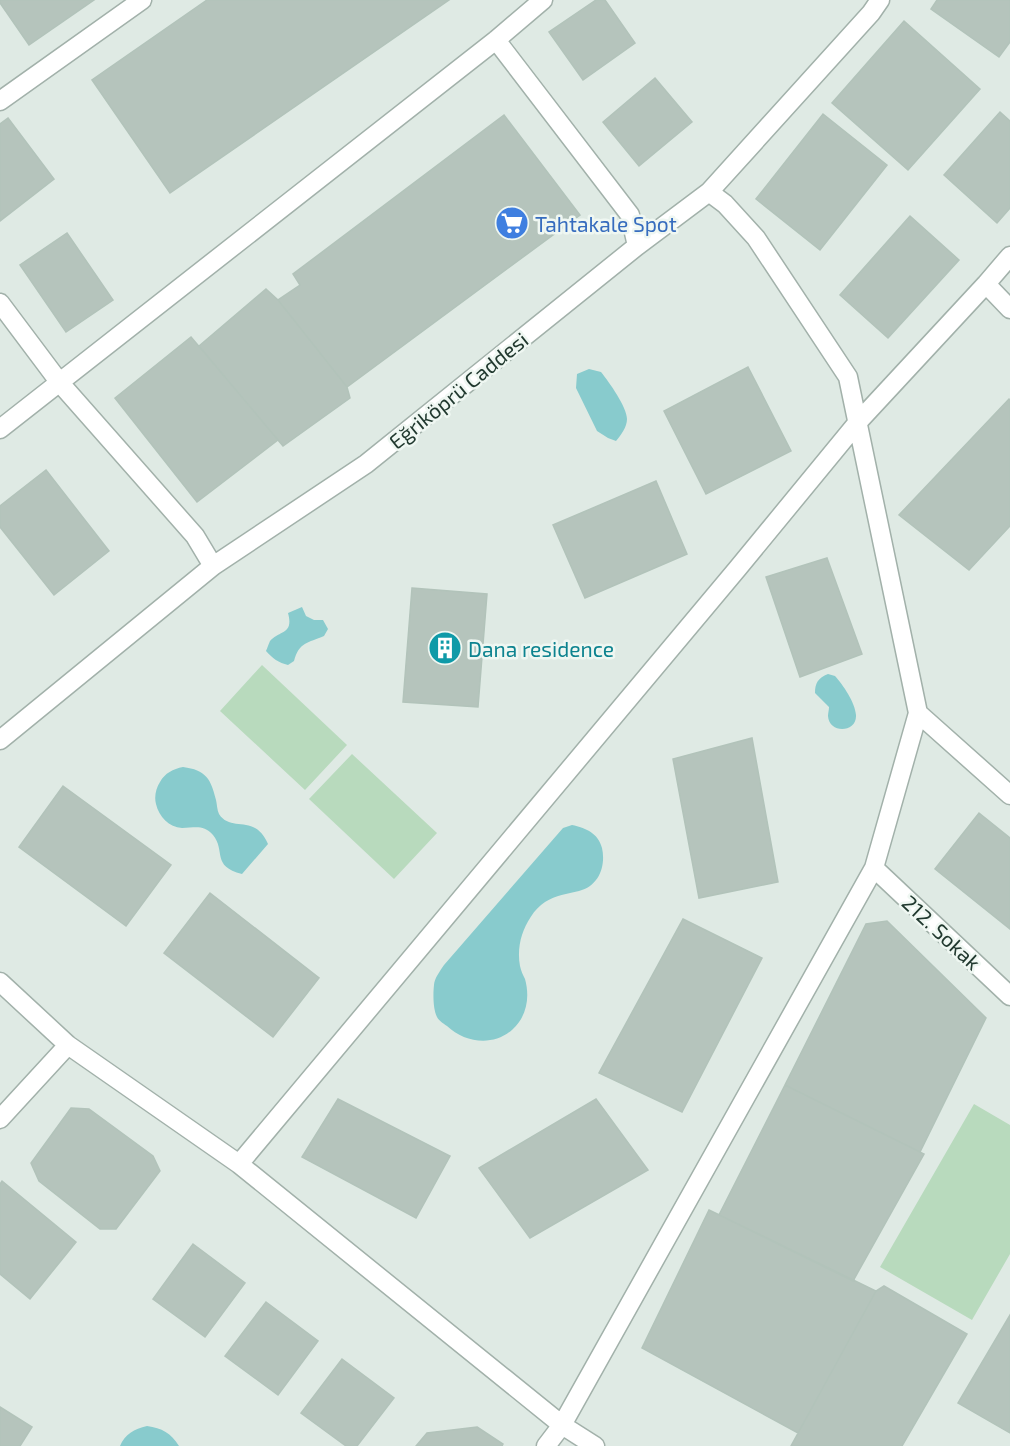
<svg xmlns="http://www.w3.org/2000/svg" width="1010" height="1446" font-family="'Exo 2',sans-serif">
<rect width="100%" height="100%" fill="#dfeae4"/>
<path fill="#b8dabd" d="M262,665l85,80 -42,45 -85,-79z
M352,754l85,79 -43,46 -85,-80z
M974,1104l36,21v129l-38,66 -92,-53z"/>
<path fill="#88cbcd" d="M589,369l12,3c8,10 26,35 26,47 0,8 -6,16 -11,22l-8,-3 -11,-7 -21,-43 1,-14z
M302,607l4,9 8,4h9l5,9 -4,7c-16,7 -25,6 -30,25l-6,4c-9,-2 -16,-7 -22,-14 1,-2 3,-8 4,-10 9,-11 24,-6 18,-28z
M828,674l7,2c8,9 20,26 21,39 1,18 -27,19 -28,1 0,-3 1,-6 1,-9l-14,-14c0,-10 3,-15 13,-19z
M183,767c23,3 28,12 33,33 1,4 1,10 3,14 12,19 36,-1 49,30l-26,30c-31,-8 -16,-23 -29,-39 -10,-11 -18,-7 -31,-7 -13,-1 -23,-11 -26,-24 -2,-7 0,-16 4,-22 5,-9 13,-13 23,-15z
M572,825c14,3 26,8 30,23 4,18 -3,38 -23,43 -12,3 -23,4 -34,11 -11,7 -19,21 -23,33 -3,9 -4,21 -2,31 1,5 3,9 5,13 5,18 2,37 -12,50 -19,18 -48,14 -66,-3 -3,-2 -8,-5 -10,-9 -4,-8 -4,-23 -3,-32 0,-6 6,-14 10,-20l119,-137z
M147,1426c15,2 24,7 32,20h-59c5,-12 14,-17 27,-20z"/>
<path fill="#b5c4bc" stroke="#b2c3ba" stroke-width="1.5" d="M0,0h94l-65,45 -29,-42z
M207,0h242l-279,193 -78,-113z
M596,0h9l30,43 -52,37 -34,-48z
M937,0h73v42l-11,15 -68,-48z
M904,21l76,68 -72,81 -76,-67z
M655,78l37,44 -53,44 -36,-44z
M1000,112l10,9v87l-13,15 -53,-48z
M823,114l64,51 -67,85 -64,-51z
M504,115l76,100 -233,172 -69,-87 22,-15 -7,-11z
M8,118l46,61 -54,42v-97z
M910,216l49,44 -71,78 -48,-43z
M67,233l46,67 -47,32 -46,-67z
M266,289l12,11 69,87 3,11 -67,48 -84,-100z
M191,337l87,103 -81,62 -82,-104z
M748,367l43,84 -85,43 -42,-83z
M1009,399l1,1v126l-41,44 -70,-55z
M46,470l63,81 -55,44 -54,-68v-21z
M656,481l31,73 -102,44 -32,-73z
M827,558l35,96 -62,23 -34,-100z
M412,588l75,6 -9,113 -75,-5z
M752,738l26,144 -79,16 -26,-139z
M63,786l108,79 -45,61 -107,-79z
M979,813l31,25v91l-75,-60z
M210,893l109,85 -46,59 -109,-84z
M683,919l79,39 -80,154 -83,-39z
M887,921l99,97 -66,134 -135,-67 81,-161z
M785,1085l139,69 -71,127 -134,-66z
M338,1099l112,57 -34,62 -114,-61z
M596,1099l52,71 -118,68 -51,-70z
M71,1108l18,1 64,47 7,15 -44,58h-16l-61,-48 -8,-18z
M2,1181l74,61 -46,57 -30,-25v-90z
M709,1210l167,81 -78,142 -156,-85z
M193,1244l52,39 -40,54 -52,-38z
M884,1286l83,48 -65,112h-111l85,-155z
M266,1302l52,39 -40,54 -53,-39z
M1010,1315v118l-52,-30z
M342,1359l52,39 -37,48h-11l-45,-33z
M0,1407l32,20 -12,19h-20z
M477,1427l26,17 -1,2h-86l11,-13z"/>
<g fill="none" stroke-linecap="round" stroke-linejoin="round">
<defs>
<path id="minor" d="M496,40l134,175 7,31
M0,101l142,-101
M986,284l24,25
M0,303l60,80 135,153 18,30
M0,429l496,-389 47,-40
M918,713l92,82
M0,740l213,-174 153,-102 271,-218 72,-54 162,-179 9,-13
M874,868l136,128
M0,982l68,63 171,119 323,261 33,21
M0,1119l68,-74
M239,1164l499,-596 120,-146 128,-138 24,-28
M546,1446l16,-21 312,-557 44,-155 -70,-336 -92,-139 -31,-34 -16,-12"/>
</defs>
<use href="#minor" stroke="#a2b1aa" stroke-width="21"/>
<use href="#minor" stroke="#fff" stroke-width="18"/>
</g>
<defs>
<symbol id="supermarket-disc" viewBox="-11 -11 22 22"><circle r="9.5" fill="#3f7fe0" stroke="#eff7f2"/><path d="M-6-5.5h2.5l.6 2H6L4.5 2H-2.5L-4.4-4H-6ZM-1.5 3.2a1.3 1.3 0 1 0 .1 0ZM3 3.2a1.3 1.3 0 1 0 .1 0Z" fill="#fff"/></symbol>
<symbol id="building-disc" viewBox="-11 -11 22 22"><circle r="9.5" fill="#0f9aa8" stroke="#eff7f2"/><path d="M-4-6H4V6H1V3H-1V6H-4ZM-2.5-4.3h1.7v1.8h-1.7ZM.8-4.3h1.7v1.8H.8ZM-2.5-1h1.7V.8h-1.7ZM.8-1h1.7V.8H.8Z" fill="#fff"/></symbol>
</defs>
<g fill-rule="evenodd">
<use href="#supermarket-disc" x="493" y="204" width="38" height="38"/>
<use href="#building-disc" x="426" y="629" width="38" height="38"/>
</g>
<g text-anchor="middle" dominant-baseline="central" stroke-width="5" stroke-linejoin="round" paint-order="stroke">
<g font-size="21" fill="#366cbe" stroke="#eff7f2" text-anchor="start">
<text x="535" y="223">Tahtakale Spot</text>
</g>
<g font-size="21" fill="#21392f" stroke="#eff7f2">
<text transform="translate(458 390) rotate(-39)">Eğriköprü Caddesi</text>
<text transform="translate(942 932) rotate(43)">212. Sokak</text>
</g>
<g font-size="21" fill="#0d838f" stroke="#eff7f2" text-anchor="start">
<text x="468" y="648">Dana residence</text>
</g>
</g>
</svg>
